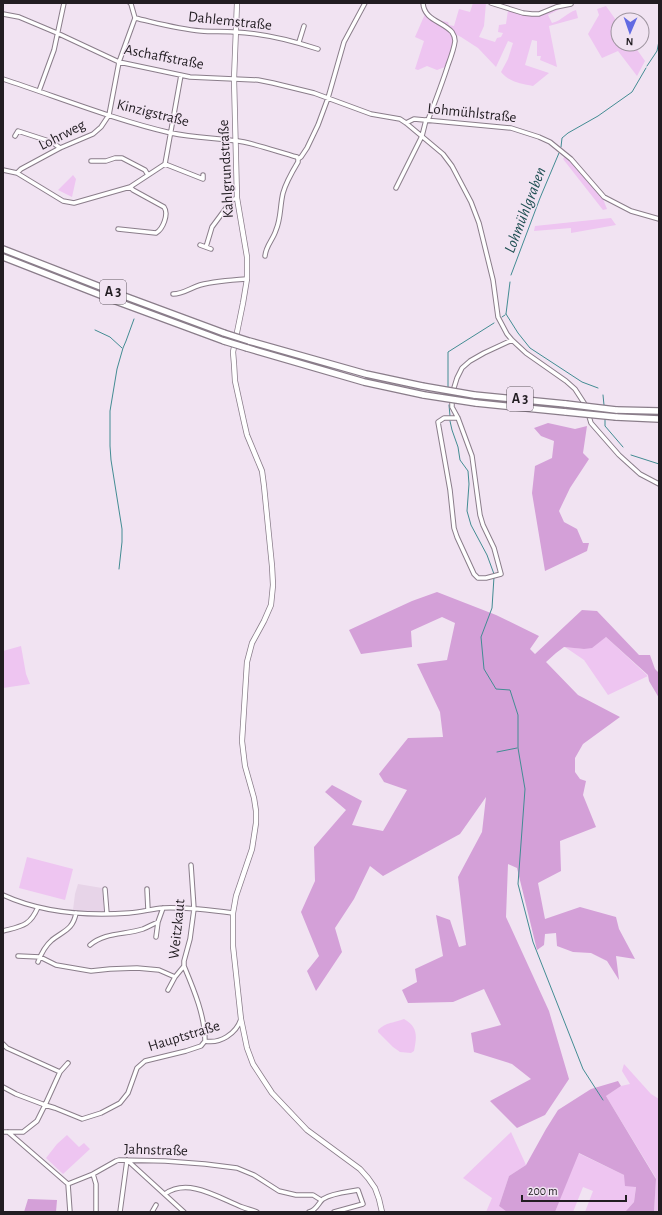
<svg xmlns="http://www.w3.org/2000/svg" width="662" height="1215" font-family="'Alegreya Sans',sans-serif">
<rect width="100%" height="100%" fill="#f1e3f2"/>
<path fill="#e7d4e8" d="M78,884l24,4 2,24 -31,-2 2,-16z"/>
<path fill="#eec5f1" d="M473,3h13l-2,23 -5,11 16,5 2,-4 4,-1 2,-4 -5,-1 1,-7 7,-1 2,-14c5,2 10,4 15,5 13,1 26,-6 39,-7l-14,7 4,8c11,-3 14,-10 24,-13l2,8 -29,8 8,41 -17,-7 1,-4h-4v-15l-5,-1 -7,25 24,8 -16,13c-12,-2 -24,-4 -32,-14l7,-13 5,-16 -5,-2 -12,26 -18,-19 -17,-11 -4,-2 -4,-4 -10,-7 -1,-3 6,1 1,3 5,1 5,-17 11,3z
M606,6l12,17v21h15l12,17 -8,15 -19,-25 -16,7 -14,-24 11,-19 -2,-6z
M425,14l26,19c6,10 -2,24 -6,34l-8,3 -10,-4 -9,4 -3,-1 9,-28 -9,-4z
M565,156l38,43 4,10 -4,1 -40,-51z
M73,175l3,4 -4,18 -14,-7z
M611,218l5,7 -45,8v-5l-37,3 1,-5z
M606,637l42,39 -40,19 -24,-35 -19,-13 19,2z
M21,646l5,28 4,10 -27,4v-37z
M27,857l46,12 -8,31 -46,-12z
M404,1019c14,8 13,17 10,32l-3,2 -11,-1 -7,-5 -15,-15v-2c8,-8 16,-7 26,-11z
M624,1064l27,30 8,5v113h-5l2,-34 -50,-82 15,-10 9,-2 -8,-13z
M511,1132l15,33 -17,11 -10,30 8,6h-21l6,-14 -29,-20z
M67,1135l12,12 5,-4 6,6 -27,25 -17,-16 11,-14z
M578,1153l46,22 12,11 -2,16 -9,10h-40l8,-21 -10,-4 -10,25h-18z"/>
<path fill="#d4a0d8" d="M548,423l27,6 12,-3 -4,27 6,6 -19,29 -11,23 5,11 13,7 6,14h6l-2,8 -42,20 -13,-78 3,-27 17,-8 2,-17 -13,-5 -7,-8z
M437,592l59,23 43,21 -9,13 5,5 47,-44 15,1 42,44h11l5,14 4,4v25l-10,-17 -1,-6 -42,-38 -14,11 -8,1 -20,-2 -8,6 -10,9 32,33 42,22 -37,27 -8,14v14l5,7 6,2 -3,14 13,32 -36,14 1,30 -23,12 7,36 35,-12 36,10 3,12 16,30 -19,-3 3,24 -12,-19 -16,-8 -18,-1 -16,-6 -1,-13 -11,1 -1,11 -7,5 -20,-82 -9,-4 -2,53 43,94 20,68 -24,36 -28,13 -27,-27 41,-22 -19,-15 -38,-12 -3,-19 30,-8 -17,-36 -31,13 -45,1 -6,-13 15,-8 -2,-13 28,-13 -7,-41 14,5 9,27 7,-2 -8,-68 24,-45 4,-35 -26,37 -77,42 -13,-10 -16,33 -19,29 7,24 -26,39 -9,-20 12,-15 -18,-44 14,-31 -1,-34 32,-37 -21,-18 7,-7 30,16 -10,24 31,6 24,-41 -23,-8 -5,-8 29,-36 35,-1 -3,-25 -23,-48 30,-4 8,-37 -13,-6 -31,14 1,16 -51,7 -12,-24 63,-29z
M618,1081l3,5 -15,10 50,83 -2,33h-29l9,-10 2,-15 -11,-1 -1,-11 -45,-22 -24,59h-48l-8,-6 10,-30 17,-11 20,-36 12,-19 33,-21z
M28,1199l29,1 -1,12h-32z"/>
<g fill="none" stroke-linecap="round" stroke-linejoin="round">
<path stroke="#438c93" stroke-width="1" d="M647,66l10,-15 2,-10
M561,147l1,-9 6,-5 30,-17 34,-24 14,-24
M511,275l29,-77 19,-45
M506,314l12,19 12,15 52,34 16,6
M506,314l4,-32
M502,317l3,-2
M95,330l15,7 12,11
M448,389v-37l46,-29
M603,395l1,10
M449,405l1,11
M605,419v7l18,21
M450,421l2,9 6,17 2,13 8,11 1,13 -2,27 4,14 16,30 7,19
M631,455l28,9
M119,569l3,-27v-13l-11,-69 -1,-14v-35l7,-42 6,-21 3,-7 8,-22
M494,577l-2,31 -11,29 3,32 12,20 14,1 8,25v33l7,41 -7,95 15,58 50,127 20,31
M497,752l20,-4"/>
<defs>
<path id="minor" d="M130,3l1,1 4,14
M423,3c1,17 19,18 29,29 2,3 3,5 3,9 -1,8 -4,16 -7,24 -6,19 -13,37 -20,55
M491,3l32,10 9,1h7l17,-7 15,-3
M3,14l16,3 38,16 62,29 71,15 68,3 15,3 41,10 57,21 29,5 6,4 37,31 9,12 19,36 8,21 14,57 5,37 9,17 5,6 14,13 40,28 9,8 11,17 5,17 28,32 21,19 19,10
M135,18c22,5 43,11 66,13 11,1 22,0 33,1 29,1 57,8 84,17
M299,42l5,-16
M3,79c55,18 112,41 168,54 24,5 49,5 73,9 18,4 35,10 53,15l1,2
M39,91l15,-41 10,-47
M406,123l8,-4 97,9 28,9 11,5 21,17 33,38 27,14 28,8
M15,136l3,-5 34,11 8,6
M91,161h15l9,-3h7l23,12 3,5
M165,164l38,15v-4
M3,170l14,3 46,28 11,2 56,-16 35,-23 16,-89
M17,173l4,-4 39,-21 33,-14 8,-7 8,-12 10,-53 16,-44
M396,188l26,-52 4,-16
M118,229l38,4c7,-4 13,-19 8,-26l-31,-17 -3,-3
M200,245l11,4
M206,247l6,-20 20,-27 5,-2
M265,256c1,-11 8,-16 11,-26 5,-11 4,-25 7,-37 3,-11 9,-21 15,-31v-3l3,-2 6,-9 11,-23 10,-27 16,-56 21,-39
M173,294c10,0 17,-6 27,-9 15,-4 31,-5 47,-6
M458,418h-14l-6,4 12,68 4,38 3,9 17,37 4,4h8l15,-4 -7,-26 -11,-23 -3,-10 -8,-59 -14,-38 -6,-11v-7l1,-9 4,-13 5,-10 8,-7 14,-8 28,-13
M191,865l3,44 -4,30 -6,22v5c10,24 21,50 21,75
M105,889l2,25
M147,889l1,21
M3,895c39,18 84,21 126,18 12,-1 23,-4 34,-5 23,-1 47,2 70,5
M3,931c19,-5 27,-5 35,-24
M156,937l2,-15
M90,945c15,-13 35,-10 53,-16 5,-2 10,-5 15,-7l5,-14
M18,956l22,1 16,8 35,6 19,-2 27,-1 22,2 16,7
M38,962c3,-8 7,-16 14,-22 11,-9 21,-10 24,-27
M168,990l7,-13 9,-11
M205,1041c15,3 31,-7 36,-22
M3,1044l4,4 53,24
M3,1087l13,7 29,11 15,-33 8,-9
M3,1132h20l14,-11 8,-16 10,3 27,11 19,-6 19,-10 8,-10 9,-25 8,-7 41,-10 15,-5 4,-5
M8,1132l60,52 25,-10 23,-13 3,-1 46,1 40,3 32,4 17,7 25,16 17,4h17l8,5
M127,1160l57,52
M93,1174l3,10v28
M68,1184l2,28
M165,1194c23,-17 54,4 77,13 5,2 10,3 15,5
M120,1212l7,-52
M152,1212l4,-7
M309,1212c8,-2 9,-9 14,-13 9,-6 24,-7 35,-9l5,14 -29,8"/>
<path id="major" d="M237,3l-3,76 3,119 10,59v22l-4,24 -10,49 1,12 1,17 9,41 3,13 15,36 2,15 8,80 1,19 -2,20 -7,16 -12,22 -5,19 -5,79 3,25 9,32 2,13v12l-4,26 -16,47 -3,17v33l8,73 6,29 6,16 19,29 35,37 53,39 8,9 7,10 4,11 3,13"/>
<path id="highway" d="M3,249l113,44 108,40
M3,257l110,43 111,41
M249,341l117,33 56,12
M247,348l117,34 60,13
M474,395l92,9
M476,403l90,9
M616,410l43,1
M616,417l43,2"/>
</defs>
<use href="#minor" stroke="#8a7d8a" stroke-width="5.5"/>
<use href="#major" stroke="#8a7d8a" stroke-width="6"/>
<use href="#highway" stroke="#8a7d8a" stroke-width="8"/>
<use href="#minor" stroke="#fff" stroke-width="3.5"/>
<use href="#major" stroke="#fff" stroke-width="4.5"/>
<use href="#highway" stroke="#fff" stroke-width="5.5"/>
<defs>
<path id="highway-bridge" d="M224,333l25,8
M224,341l23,7
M422,386l52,9
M424,395l52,8
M566,404l50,6
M566,412l50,5"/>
</defs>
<use href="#highway-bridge" stroke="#8a7d8a" stroke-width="8" stroke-linecap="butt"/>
<use href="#highway-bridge" stroke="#fff" stroke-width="5.5"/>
</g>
<g text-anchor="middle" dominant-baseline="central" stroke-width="3" stroke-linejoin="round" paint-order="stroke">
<g fill="#f1e3f2" stroke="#605860" stroke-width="1">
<rect x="100" y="280" width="26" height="24" rx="3"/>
<rect x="507" y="387" width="26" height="24" rx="3"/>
</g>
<g font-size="14" font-weight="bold" fill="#221d22">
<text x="113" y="292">A 3</text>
<text x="520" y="399">A 3</text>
</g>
<g font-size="15" fill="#221d22" stroke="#f1e3f2">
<text transform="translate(230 21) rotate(6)">Dahlemstraße</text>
<text transform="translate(164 57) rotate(11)">Aschaffstraße</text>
<text transform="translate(153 113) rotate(14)">Kinzigstraße</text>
<text transform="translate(472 113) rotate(6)">Lohmühlstraße</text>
<text transform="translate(62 135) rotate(-27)">Lohrweg</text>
<text transform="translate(226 169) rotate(-93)">Kahlgrundstraße</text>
<text transform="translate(177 929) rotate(-84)">Weitzkaut</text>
<text transform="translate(184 1036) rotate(-17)">Hauptstraße</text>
<text transform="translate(156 1150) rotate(2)">Jahnstraße</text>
</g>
<g font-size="16" font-style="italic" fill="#215054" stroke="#f1e3f2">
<text transform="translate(525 210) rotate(-69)">Lohmühlgraben</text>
</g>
</g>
<rect width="662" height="1215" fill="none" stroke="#221d22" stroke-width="8"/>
<g transform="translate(630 32) rotate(182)"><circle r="19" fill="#f1e3f2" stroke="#9e949f"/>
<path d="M0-3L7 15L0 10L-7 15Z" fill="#626ae2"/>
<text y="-6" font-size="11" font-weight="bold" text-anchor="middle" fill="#221d22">N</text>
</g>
<path d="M522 1195v6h104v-6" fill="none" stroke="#221d22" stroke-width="2"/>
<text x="528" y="1195" font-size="12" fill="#221d22" stroke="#f1e3f2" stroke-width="3" paint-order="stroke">200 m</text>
</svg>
